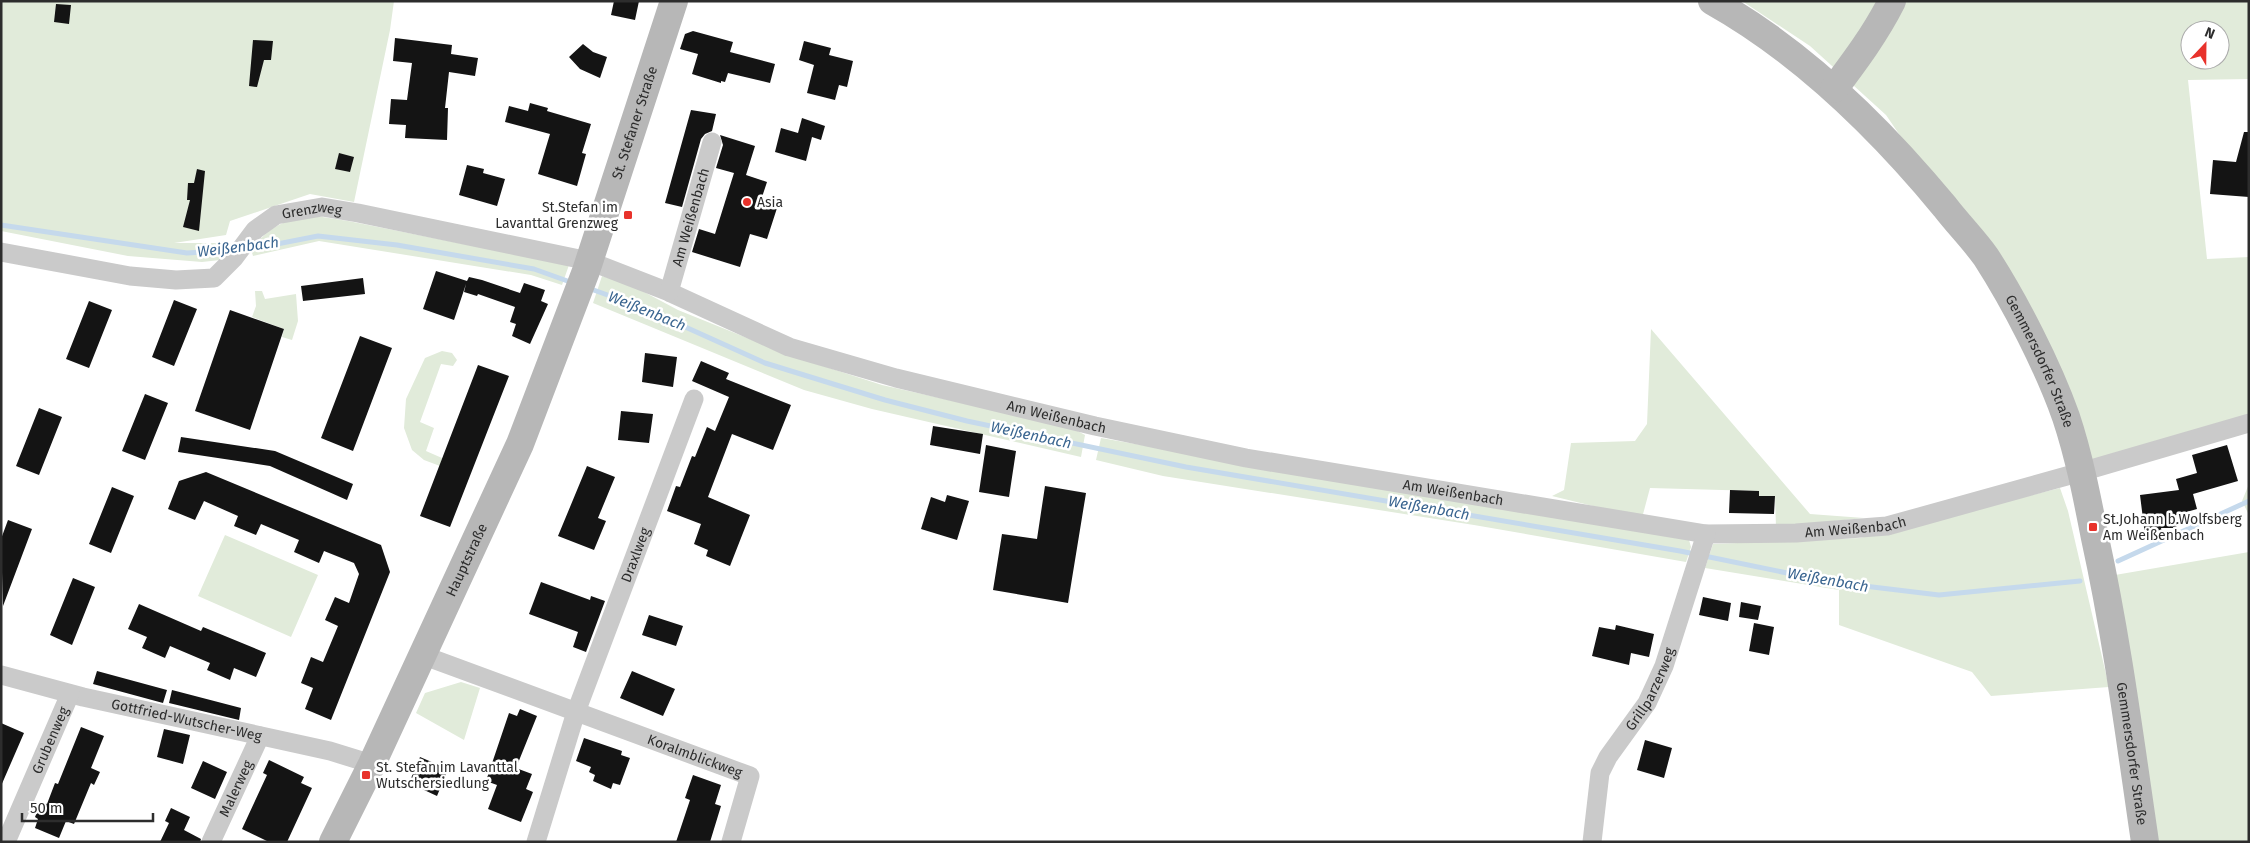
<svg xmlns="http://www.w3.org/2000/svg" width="2250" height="843" font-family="'Fira Sans',sans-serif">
<rect width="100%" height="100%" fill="#fff"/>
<path fill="#e1ebda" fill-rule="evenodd" d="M1,1h393l-4,29 -36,172 -44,-8 -80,27 -4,14 -52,8h59l-13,17 -18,2 -74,-6 -127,-25z
M1742,1h507v78l-61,1 19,179 42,-2v173l-159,41 -54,-137 -150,-219 -76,-69zM2190,30h30v30h-30z
M316,216l32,5 221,44 -7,20 -31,-10 -212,-34 -66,15 -2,-7c21,-24 33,-30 65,-33z
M602,276l29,9 47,25 114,46 90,29 188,42 15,8 -4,22 -209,-48 -68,-19 -211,-87z
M255,291h7l3,8 31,-5 2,27 -6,19 -10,-3 2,-8 -32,-12 4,-11z
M1651,329l159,185 54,4 -88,9 -1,-31h-16l-1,-5 -108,-3 -8,30 -90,-22 12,-6 7,-47 64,-2 12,-17z
M442,351l10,2 5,7 -4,6 -12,-2 -21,58 14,6 -8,23 16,7 -2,8 -16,-6 -12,-10 -8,-22 2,-29 19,-41z
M1101,438l588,102 2,7 -5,15 -212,-37 -311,-49 -67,-16z
M2249,484v31l-7,-14z
M2060,488l8,23 41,176 -118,9 -19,-24 -133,-47v-35l-134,-22 8,-24 147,-6z
M225,535l93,40 -27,62 -93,-41z
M2249,552v290h-92l-42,-267z
M461,682l19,6 -16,52 -48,-27 9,-20z"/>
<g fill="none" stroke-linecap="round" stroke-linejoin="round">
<path stroke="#c5d9ec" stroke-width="5" d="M1,225l186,28 48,-3
M246,250l72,-14 79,9 137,24 39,14
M588,288l53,19 124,56 120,37 82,21 219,46 494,84 151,31 108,13 141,-14
M2118,561l131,-60"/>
</g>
<path fill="#141414" d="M614,1h25l-4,19 -24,-5z
M56,4l15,1 -2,19 -15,-2z
M693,31l40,11 -3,10 45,12 -5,19 -42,-10 -3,9 -4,-1v2l-29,-9 6,-20 -18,-5 5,-15z
M395,38l57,7 -1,9 27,4 -3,18 -26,-4 -4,36h3l-1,32 -42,-2 1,-13 -17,-1 2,-25 16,1 5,-37 -19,-2z
M253,40l20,1 -2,19h-7l-7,27 -8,-1z
M804,41l27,7 -2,7 24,6 -6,26 -8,-2 -4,15 -28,-7 7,-28 -15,-5z
M583,44l10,8 14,5 -7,21 -20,-9 -11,-12z
M530,103l18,5 -1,3 44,13 -9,29 4,1 -9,32 -39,-12 12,-40 -45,-12 4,-16 19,5z
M691,110l25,4 -4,17 -7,3 -4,5 -19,68 -17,-4z
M802,118l23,8 -4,14 -9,-3 -6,24 -31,-9 6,-24 17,5z
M2244,132h5v65l-39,-3 3,-34 23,2z
M720,135l35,11 -9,29 21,7 -6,18 17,5 -11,34 -17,-5 -10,33 -48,-15 7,-23 16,5 19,-61 -18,-5 7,-23z
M339,153l15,4 -4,15 -15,-3z
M467,165l17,4 -1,4 22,6 -8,27 -38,-11z
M197,169l8,2 -6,60 -16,-4 7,-27h-3l1,-17h6z
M436,271l31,10 2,-4 13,3 38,13 4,-10 21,7 -4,11 7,3 -18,40 -18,-8 4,-12 -6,-2 5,-15 -37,-13 -1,2 -13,-4 2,-8 -12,36 -31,-11z
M363,278l2,16 -62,7 -2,-15z
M174,300l23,9 -23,57 -22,-9z
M89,301l23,9 -23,58 -23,-9z
M230,310l54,19 -34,101 -55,-19z
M360,336l32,12 -39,103 -32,-13z
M645,353l32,4 -4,30 -31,-5z
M701,361l28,12 -3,6 65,26 -18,45 -41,-16 -24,63 42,18 -20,51 -24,-10 2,-6 -14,-6 7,-20 -34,-13 9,-25 4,1 12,-31 3,1 12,-30 8,4 14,-34 -37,-16z
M478,365l31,11 -59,151 -30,-11z
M145,394l23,9 -23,57 -23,-9z
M39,408l23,9 -23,58 -23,-9z
M621,411l32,3 -4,29 -31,-3z
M933,426l50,8 -3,20 -50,-9z
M181,437l94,14 78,33 -6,16 -77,-34 -92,-14z
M986,445l30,6 -7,46 -30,-5z
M2227,445l11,36 -45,13 4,15 -21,6 1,13h-16l1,5 -17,2 -5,-40 39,-5 -3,-11 21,-6 -5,-18z
M587,466l28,11 -17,41 8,3 -12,29 -36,-14z
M206,472l175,73 9,27 -59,148 -26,-11 8,-21 -12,-5 10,-26 12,5 15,-36 -13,-6 10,-23 14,6 10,-29 -5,-11 -30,-12 -5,12 -25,-11 5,-12 -38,-16 -5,11 -22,-9 4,-10 -34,-15 -9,19 -27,-11 11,-28z
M1045,486l41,7 -18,110 -75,-13 9,-56 35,5z
M112,487l22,9 -23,57 -22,-9z
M1730,490l29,1v5h16l-1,18 -45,-1z
M947,495l22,6 -12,39 -36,-11 10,-32 14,5z
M8,520l24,9 -29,77 -2,-67z
M73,578l22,9 -23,58 -22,-10z
M541,582l49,18 1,-4 14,5 -19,51 -13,-5 5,-15 -49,-18z
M1703,597l28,6 -3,18 -29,-6z
M1741,602l20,4 -3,14 -19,-3z
M139,604l62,27 2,-4 63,26 -10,24 -22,-9 -4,12 -23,-10 3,-7 -40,-17 -5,12 -23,-10 5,-11 -19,-8z
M649,615l34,11 -7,20 -34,-11z
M1754,623l20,4 -5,28 -20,-4z
M1616,625l38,9 -5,23 -18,-4 -2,12 -37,-9 7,-29 16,3z
M97,671l70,19 -4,13 -70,-19z
M632,671l43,18 -12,27 -43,-18z
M172,690l69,18 -2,12 -70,-17z
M520,709l17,7 -21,52 16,6 -6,15 7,3 -12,30 -33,-13 9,-24 -11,-4 23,-68 8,3z
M1,723l23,10 -23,53z
M81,727l23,9 -13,32 9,4 -6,13 -3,-2 -17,41 -8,-3 -7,17 -24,-10 3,-9 -3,-2 6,-15 6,2 8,-21 3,1z
M164,729l26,6 -7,29 -26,-7z
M584,738l38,13 -1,4 9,3 -10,27 -7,-2 -2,6 -18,-8 2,-6 -6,-3 2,-5 -15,-6z
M1645,740l27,8 -8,30 -27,-8z
M420,757l28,12 -11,27 -28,-13z
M269,760l35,17 -3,6 11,5 -25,54h-18l-27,-13 25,-54 -4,-2z
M203,761l24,11 -12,27 -24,-11z
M693,775l28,10 -6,19 6,2 -11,36h-34l14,-42 -5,-2z
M171,808l19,9 -6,13 17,9 -1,3h-40l9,-19 -4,-2z"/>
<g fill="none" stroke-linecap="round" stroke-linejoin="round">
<g stroke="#cacaca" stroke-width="19">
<path id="s1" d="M1,252l129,24 46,4 38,-2 20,-20 21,-28 21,-15 46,-8 36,6 231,48 80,31 120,55 107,31 199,48 151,32 460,76 90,-1 91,-7 194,-54 168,-49"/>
<path id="s2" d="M669,292l43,-150"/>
<path id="s3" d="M422,655l328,121 -19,66"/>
<path id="s4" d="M1,675l82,22 247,54 42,13"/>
<path id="s5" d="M6,842l64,-148"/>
<path id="s6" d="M211,842l49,-106"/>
<path id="s7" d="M536,842l40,-130 118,-313"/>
<path id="s8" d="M1592,842l8,-69 8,-16 39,-54 17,-37 42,-132"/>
</g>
<g stroke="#b7b7b7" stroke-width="28">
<path id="s9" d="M1712,1c91,51 167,126 233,206 13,17 29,33 41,50 29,45 62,109 80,160 13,39 21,80 29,121 22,100 35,202 50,304"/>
<path d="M1834,89c21,-28 42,-56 58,-88"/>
<path id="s10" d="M333,842l39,-78 148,-320 66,-173 88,-270"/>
</g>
</g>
<g fill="#e8322b" stroke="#fff" stroke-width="2">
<circle cx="747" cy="202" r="5"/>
<rect x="623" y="210" width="10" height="10" rx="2.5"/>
<rect x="2088" y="522" width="10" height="10" rx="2.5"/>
<rect x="361" y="770" width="10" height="10" rx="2.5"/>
</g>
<g text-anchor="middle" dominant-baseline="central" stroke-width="5" stroke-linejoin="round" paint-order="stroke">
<g font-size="14" fill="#2d2d2d" stroke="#fff">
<text stroke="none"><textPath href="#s10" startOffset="781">St. Stefaner Straße</textPath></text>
<text stroke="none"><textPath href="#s1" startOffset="341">Grenzweg</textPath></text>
<text stroke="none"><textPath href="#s2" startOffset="78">Am Weißenbach</textPath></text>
<text stroke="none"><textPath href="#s9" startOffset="495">Gemmersdorfer Straße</textPath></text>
<text stroke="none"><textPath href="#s1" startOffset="1118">Am Weißenbach</textPath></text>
<text stroke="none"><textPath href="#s1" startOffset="1522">Am Weißenbach</textPath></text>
<text stroke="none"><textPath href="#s1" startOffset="1928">Am Weißenbach</textPath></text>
<text stroke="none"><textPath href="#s7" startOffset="304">Draxlweg</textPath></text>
<text stroke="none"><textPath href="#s10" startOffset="312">Hauptstraße</textPath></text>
<text stroke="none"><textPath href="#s8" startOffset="168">Grillparzerweg</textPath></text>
<text stroke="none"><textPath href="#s4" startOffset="191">Gottfried-Wutscher-Weg</textPath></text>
<text stroke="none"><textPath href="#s5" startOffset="111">Grubenweg</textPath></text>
<text stroke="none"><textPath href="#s9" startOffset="900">Gemmersdorfer Straße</textPath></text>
<text stroke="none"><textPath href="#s3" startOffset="291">Koralmblickweg</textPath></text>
<text stroke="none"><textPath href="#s6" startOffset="59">Malerweg</textPath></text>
</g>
<g font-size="14" fill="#2d2d2d" stroke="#fff" text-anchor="start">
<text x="757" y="202">Asia</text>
<text x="618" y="207" text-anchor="end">St.Stefan im<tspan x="618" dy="16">Lavanttal Grenzweg</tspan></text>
<text x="2103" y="519">St.Johann b.Wolfsberg<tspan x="2103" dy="16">Am Weißenbach</tspan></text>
<text x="376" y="767">St. Stefan im Lavanttal<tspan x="376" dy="16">Wutschersiedlung</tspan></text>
</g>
<g font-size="15" font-style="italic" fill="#3a6590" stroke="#fff">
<text transform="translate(238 247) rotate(-7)">Weißenbach</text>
<text transform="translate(647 311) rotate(22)">Weißenbach</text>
<text transform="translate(1031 435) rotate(12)">Weißenbach</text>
<text transform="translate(1429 508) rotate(10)">Weißenbach</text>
<text transform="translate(1828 580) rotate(10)">Weißenbach</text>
</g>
</g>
<rect width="2250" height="843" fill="none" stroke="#2d2d2d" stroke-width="5"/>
<g transform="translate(2205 45) rotate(22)"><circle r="24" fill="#ffffff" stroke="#ababab"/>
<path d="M0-4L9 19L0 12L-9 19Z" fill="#e8322b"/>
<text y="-8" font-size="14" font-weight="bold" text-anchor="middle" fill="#2d2d2d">N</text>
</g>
<path d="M22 813v8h131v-8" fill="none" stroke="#2d2d2d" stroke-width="2.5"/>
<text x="30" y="813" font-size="15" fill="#2d2d2d" stroke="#ffffff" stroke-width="4" paint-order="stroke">50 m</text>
</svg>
